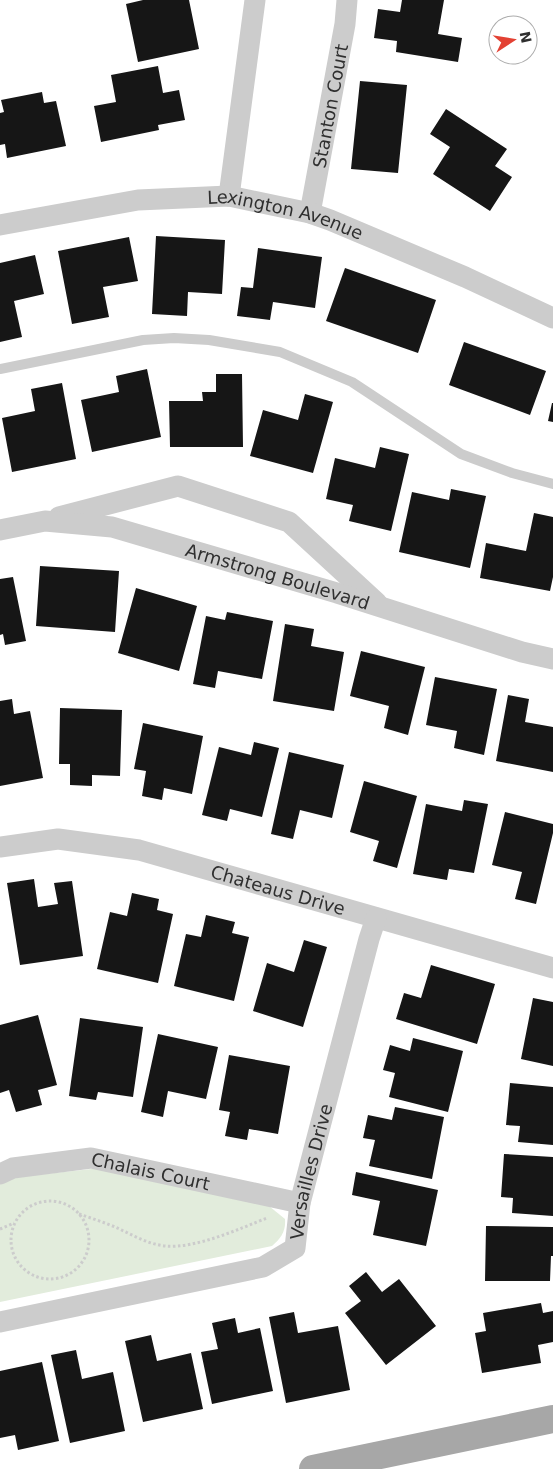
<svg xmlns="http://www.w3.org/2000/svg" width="553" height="1469" font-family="'DejaVu Sans',sans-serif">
<rect width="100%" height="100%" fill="#fff"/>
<path fill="#e2ecdc" d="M101,1168l168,38 16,13c1,12 -4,19 -13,27l-272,56v-118l17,-7z"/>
<path fill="#161616" d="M143,0h46l10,49 -61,13 -12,-58z
M402,0h42l-6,34 24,4 -4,24 -62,-10 1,-11 -23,-3 4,-29 22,3z
M158,66l5,27 16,-3 6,30 -27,5 1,5 -58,12 -7,-36 22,-4 -5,-27z
M360,81l47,4 -9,88 -47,-4z
M42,92l2,11 12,-2 10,45 -59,12 -2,-14 -5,1v-32l4,-1 -3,-12z
M446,109l61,40 -12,17 17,11 -22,34 -57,-37 17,-27 -20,-13z
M156,236l69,4 -3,54 -34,-2 -1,24 -35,-2z
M129,237l9,44 -35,6 6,30 -37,7 -14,-73z
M258,248l64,9 -7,51 -42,-6 -3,18 -33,-4 4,-29 12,1z
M35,255l9,39 -30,7 8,36 -22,5v-79z
M345,268l91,32 -18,53 -92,-32z
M464,342l82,29 -16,44 -81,-30z
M147,369l14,68 -69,15 -11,-52 38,-8 -3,-16z
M216,374h26l1,73h-73l-1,-46h34l-1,-9h14z
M62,383l14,76 -64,13 -10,-54 33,-7 -4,-22z
M305,394l28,8 -20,71 -63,-17 13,-46 35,10z
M552,403h1v19l-5,-1z
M380,447l29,7 -18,77 -42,-10 4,-16 -27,-6 9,-41 40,10z
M451,489l35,7 -16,72 -71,-16 13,-60 37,8z
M534,513l19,4v60l-3,14 -70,-13 6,-35 40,8z
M40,566l79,5 -4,61 -79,-6z
M13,577l13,64 -21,4 -2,-11 -3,1v-56z
M136,588l61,18 -18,65 -61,-18z
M227,612l46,9 -11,58 -44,-8 -3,17 -22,-4 13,-68 19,4z
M285,624l29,5 -3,17 33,6 -10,59 -61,-10z
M361,651l64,16 -17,68 -24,-7 5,-22 -39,-10z
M435,677l62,12 -13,66 -30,-7 3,-17 -31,-6z
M508,695l21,4 -4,23 28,5v45l-57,-11z
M12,699l2,15 16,-3 13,67 -43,8v-85z
M60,708l62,2 -2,66 -28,-1v11l-22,-1v-21h-11z
M143,723l60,13 -11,58 -28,-6 -2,12 -20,-4 4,-25 -12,-2z
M254,742l25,6 -17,69 -32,-8 -3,12 -25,-6 17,-68 32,8z
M289,752l55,13 -12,53 -32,-8 -7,29 -22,-5z
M364,781l53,15 -20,72 -24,-7 6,-20 -29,-9z
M464,800l24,4 -14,69 -25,-4 -2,11 -34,-6 13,-70 36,7z
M505,812l48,12v9l-17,71 -21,-5 7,-27 -30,-7z
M34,879l4,28 20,-3 -4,-21 18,-2 11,75 -63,9 -13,-82z
M132,893l27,6 -2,11 16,4 -15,69 -61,-14 13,-57 17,4z
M206,915l29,7 -3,11 17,4 -15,64 -60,-15 12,-52 15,3z
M304,940l23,7 -24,80 -50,-16 14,-48 27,9z
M431,965l64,19 -18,60 -81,-25 8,-26 17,5z
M533,998l20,4v64l-32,-7z
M38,1015l19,70 -19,5 4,15 -26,7 -7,-22 -9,3v-68z
M80,1018l63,9 -10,70 -35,-5 -2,8 -27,-4z
M158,1034l60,13 -12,52 -38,-8 -5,26 -22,-5z
M413,1038l50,13 -15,61 -59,-15 6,-24 -12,-3 7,-25 20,6z
M229,1055l61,11 -12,68 -29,-5 -2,11 -22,-4 5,-24 -11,-2z
M510,1083l43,4v58l-35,-3 2,-16 -14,-1z
M395,1107l49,10 -12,62 -63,-13 6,-26 -12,-2 5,-23 24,5z
M504,1154l49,3v59l-41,-3 1,-15 -12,-1z
M356,1172l82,18 -12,56 -53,-11 7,-34 -28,-6z
M486,1226l67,1v29h-2l-1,25h-65z
M366,1272l16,20 17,-13 37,47 -50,39 -41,-52 16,-12 -12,-15z
M541,1303l2,10 10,-2v31l-15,3 3,18 -59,10 -7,-40 11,-2 -3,-18z
M294,1312l4,21 40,-7 12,64 -64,13 -17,-86z
M235,1318l3,15 22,-5 13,63 -61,13 -11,-52 17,-3 -6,-26z
M151,1335l6,26 34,-8 12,56 -60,13 -18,-81z
M76,1350l6,29 31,-7 12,59 -55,12 -19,-88z
M42,1362l17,79 -41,9 -3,-15 -15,3v-67z"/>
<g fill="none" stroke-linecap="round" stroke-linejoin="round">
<path stroke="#ccc" stroke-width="3" stroke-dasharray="2.5 2.5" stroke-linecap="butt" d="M11 1240a39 39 0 1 1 78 0a39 39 0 1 1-78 0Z
M79,1214c12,4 24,8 36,13 16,7 32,17 50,19 30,3 74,-17 102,-28
M0,1229l14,-6"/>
<path stroke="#ccc" stroke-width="10" d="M0,369l143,-29 31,-2 35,2 71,12 72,30 109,72 51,19 41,11"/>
<g stroke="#ccc" stroke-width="21">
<path d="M229,196l26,-196"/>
<path id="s1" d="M310,213l35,-189 2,-24"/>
<path id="s2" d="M0,225l138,-25 91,-4 81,17 20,7 135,57 88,41"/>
<path d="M59,517l119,-31 111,36 88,81"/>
<path id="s3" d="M0,530l45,-9 67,6 225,66 185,59 31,7"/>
<path id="s4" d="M0,847l58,-8 81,11 414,118"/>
<path id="s5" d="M0,1174l13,-6 78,-10 209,45"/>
<path id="s6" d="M0,1322l263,-55 32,-19 5,-45 69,-264 7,-21"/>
</g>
<path stroke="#a7a7a7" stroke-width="28" d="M313,1469l240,-50"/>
</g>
<g text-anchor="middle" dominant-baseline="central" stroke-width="5" stroke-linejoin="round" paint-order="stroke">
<g font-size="18" fill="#2f2f2f" stroke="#fff">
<text stroke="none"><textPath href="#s1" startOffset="109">Stanton Court</textPath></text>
<text stroke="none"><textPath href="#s2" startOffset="290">Lexington Avenue</textPath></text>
<text stroke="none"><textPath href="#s3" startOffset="286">Armstrong Boulevard</textPath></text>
<text stroke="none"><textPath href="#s4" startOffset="285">Chateaus Drive</textPath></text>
<text stroke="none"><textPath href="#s5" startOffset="154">Chalais Court</textPath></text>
<text stroke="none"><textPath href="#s6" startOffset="384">Versailles Drive</textPath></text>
</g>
</g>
<g transform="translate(513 40) rotate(78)"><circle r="24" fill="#ffffff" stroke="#acacac"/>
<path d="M0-4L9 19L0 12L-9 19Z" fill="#e34133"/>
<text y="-8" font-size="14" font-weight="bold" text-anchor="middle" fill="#2f2f2f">N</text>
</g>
</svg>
